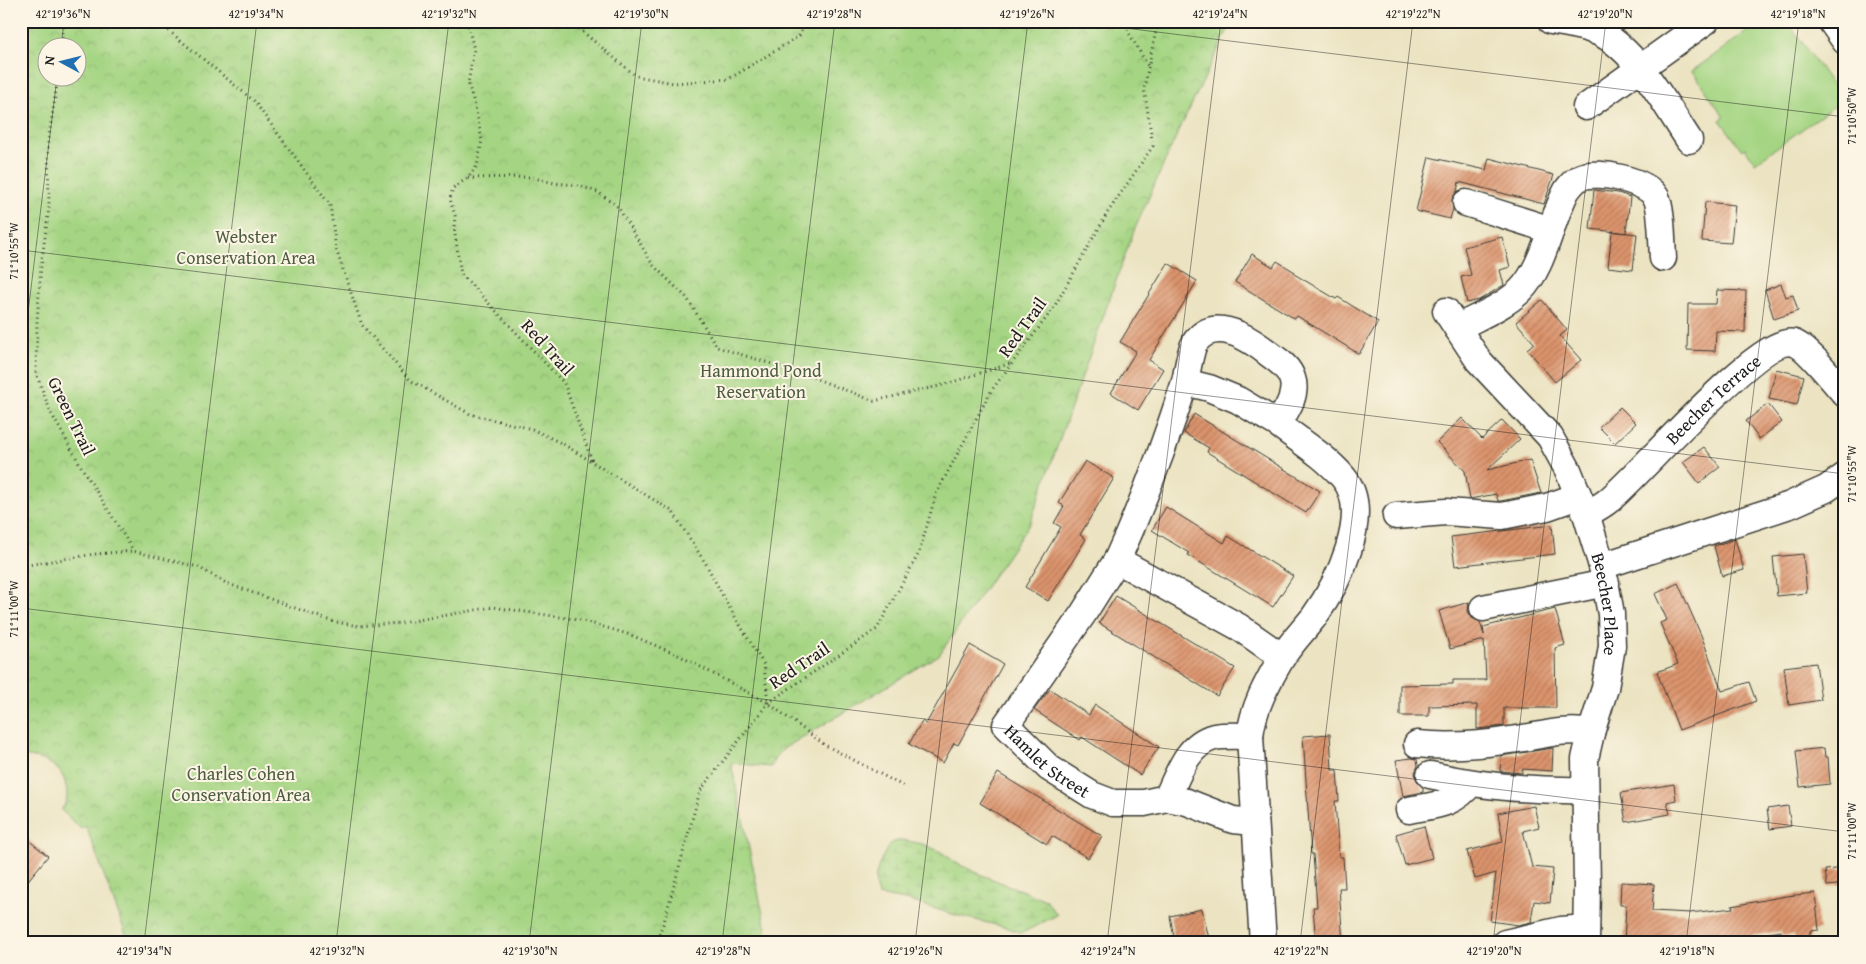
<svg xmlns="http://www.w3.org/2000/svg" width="1866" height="964" font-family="'Gentium Book Plus',serif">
<defs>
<pattern id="wetland-marsh" width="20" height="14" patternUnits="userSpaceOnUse" patternTransform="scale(1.25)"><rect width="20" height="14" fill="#a5d583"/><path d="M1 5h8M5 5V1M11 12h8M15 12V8" fill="none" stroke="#8db671"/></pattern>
<pattern id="park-crowns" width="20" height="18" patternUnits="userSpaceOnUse" patternTransform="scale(1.25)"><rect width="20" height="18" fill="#a5d583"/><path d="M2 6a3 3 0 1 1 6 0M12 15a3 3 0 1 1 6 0" fill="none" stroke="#8db671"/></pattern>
<pattern id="building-hatch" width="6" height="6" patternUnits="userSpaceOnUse" patternTransform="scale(1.25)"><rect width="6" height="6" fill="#dc946d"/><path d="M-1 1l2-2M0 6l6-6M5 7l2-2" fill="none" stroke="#b27859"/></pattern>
</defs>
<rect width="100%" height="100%" fill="#fcf5e5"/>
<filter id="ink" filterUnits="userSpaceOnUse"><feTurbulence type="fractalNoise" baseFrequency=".02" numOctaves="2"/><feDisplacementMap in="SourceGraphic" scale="10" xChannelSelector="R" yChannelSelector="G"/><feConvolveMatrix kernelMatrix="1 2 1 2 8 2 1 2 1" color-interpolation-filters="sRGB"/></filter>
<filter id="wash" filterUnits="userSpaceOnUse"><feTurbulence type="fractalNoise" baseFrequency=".0096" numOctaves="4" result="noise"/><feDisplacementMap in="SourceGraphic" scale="20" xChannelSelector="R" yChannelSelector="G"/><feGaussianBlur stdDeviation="1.12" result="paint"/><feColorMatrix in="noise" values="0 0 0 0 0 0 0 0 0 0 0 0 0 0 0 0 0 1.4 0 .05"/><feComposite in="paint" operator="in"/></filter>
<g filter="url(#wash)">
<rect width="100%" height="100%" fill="#ebe3c1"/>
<path fill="#a5d583" stroke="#607850" d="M1762,21h25l56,79 -88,63 -10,-15 -3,2 -22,-30 4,-3 -32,-46z"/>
<path fill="url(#wetland-marsh)" stroke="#607850" d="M902,840l21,4 18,8 17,12 24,11 64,25 11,15 -35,18 -17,-6 -50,-12 -45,-14 -32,-6c-8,-17 3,-37 13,-52z"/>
<path fill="url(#park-crowns)" stroke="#607850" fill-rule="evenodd" d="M21,21h1211l-58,120 -41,92 -103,290 -91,132 -156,94 -8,9 -4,9 -40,-4 38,180h-640l-43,-117 -5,3 -20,-19c6,-8 7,-13 5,-23 -3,-23 -24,-29 -45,-31zM48,48h30v30h-30z"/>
<g id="blocks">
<path fill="url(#building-hatch)" d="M1429,157l57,13 3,-12 65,17 -10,29 -85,-22 -2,9 -5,8 1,10 -3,10 -34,-8z
M1594,190l24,3 12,4 -4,36 -36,-4z
M1705,202l30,3 -4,38 -29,-2z
M1612,231l25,3 -4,36 -25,-3z
M1502,237l8,30 -10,3 4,15 -25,15 -12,3 -6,-26 10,-2 -7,-28z
M1252,254l21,13 4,-6 18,11 -1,2 42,25 2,-2 40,25 -19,32 -62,-38 -2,3 -60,-37z
M1168,263l29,18 -48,79 14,9 -25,41 -27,-17 25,-42 -16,-9z
M1781,284l5,13 7,-2 5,16 -24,8 -9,-29z
M1717,290l29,1 -1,41 -29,-1 -1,20 -28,-1 1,-46h28z
M1542,300l25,30 -7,6 21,24 -26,22 -28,-33 7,-6 -18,-21z
M1776,369l28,7 -7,29 -28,-6z
M1768,404l14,18 -23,17 -13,-18z
M1620,407l16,16 -21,20 -16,-16z
M1194,414l126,77 -14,22 -99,-61 2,-4 -25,-15z
M1462,418l20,21 20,-19 18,19 -33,31 43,-10 11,33 -40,8h-3l-2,-7 -26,5 -5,-28 -28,-29z
M1704,447l16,20 -21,16 -16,-21z
M1085,461l29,17 -34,57 6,4 -38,62 -23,-14 36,-60 -7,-4 10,-17 -5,-3z
M1166,507l58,36 4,-7 65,40 -20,31 -85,-52 1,-2 -37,-23z
M1552,525l3,29 -100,12 -4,-29z
M1735,539l9,31 -22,6 -8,-30z
M1803,554l4,39 -30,3 -4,-39z
M1678,583l23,52 21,56 27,-9 7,19 -77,29 -22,-58 21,-8 -18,-41 7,-3 -12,-26z
M1116,596l119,72 -18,28 -118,-73z
M1469,602l-1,9 4,7 8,4 4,13 -1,-8 72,-18 10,36 -10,3 1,60h-52v18l-27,3v-24l-48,1v10h-29v-31l53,-1v-4h33l-2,-40 -34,9 -11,-38z
M970,645l33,19 -45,81 -4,-2 -11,20 -34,-19 13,-23 4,3z
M1816,663l5,37 -32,5 -5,-38z
M1050,689l39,26 6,-10 64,42 -19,28 -58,-38 -2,3 -46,-30z
M1330,734l2,36h5l2,31h-4l4,56h4l2,31h-6l4,55h-27l-3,-36h4l-4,-53h-2l-8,-118z
M1553,748l-1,23 -30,-2v4l-22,-2 1,-15z
M1824,748l1,9h3l2,27 -30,3 -4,-36z
M1412,758l5,1 1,7 -3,6 1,7 7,9v4l-20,4 -7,-36z
M998,773l104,63 -14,22 -36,-22 -5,8 -67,-41z
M1674,784l2,16 -9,2 3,12 -44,8 -5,-29z
M1534,806l5,21 -16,4 9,36 21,2 -3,34 -16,-2 -3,21 -13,3 -28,-4 6,-48 -21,6 -8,-28 36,-9 -5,-29z
M1788,806l3,20 -21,3 -3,-20z
M1424,826l8,32 -27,7 -9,-31z
M21,834l27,22 -27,33z
M1845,868v16l-18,2 -2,-16z
M1621,882l33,2 -2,27 38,2 43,-5 -1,-2 54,-10 29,-3 4,37 -9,1v8l-16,1 -1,-5 -11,1 -1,-5 -68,12h-89l2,-38h-6z
M1202,909l8,34h-35l-5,-27z"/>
</g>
</g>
<g filter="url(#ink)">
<use href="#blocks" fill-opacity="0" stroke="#3b3a35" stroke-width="1"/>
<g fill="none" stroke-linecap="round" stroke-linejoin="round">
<defs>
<g id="minor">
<path d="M1551,21c17,3 34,5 49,12 36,17 67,74 89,107"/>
<path d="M1831,21l14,20"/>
<path d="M1586,107l120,-86"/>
<path d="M1466,203l85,27"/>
<path id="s1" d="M1446,311l33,50 71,76 18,33 18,44 16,52 9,48 1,32 -7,42 -14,45 -6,26 2,127 -1,57"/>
<path d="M1457,328c20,-11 46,-21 63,-37 25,-25 30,-70 47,-101 4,-5 7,-10 14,-13 17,-7 65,3 75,20 6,11 6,47 7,61"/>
<path d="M1185,382c-20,62 -41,119 -68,178l122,67 43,30"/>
<path id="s2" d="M1586,514c8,-4 16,-8 23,-14 30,-24 152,-167 185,-157 12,3 41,40 51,51"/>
<path d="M1396,516l50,-4 56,4 45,-9 31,-11"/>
<path id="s3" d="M1117,560l-34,54 -77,111 43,43 43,27 21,8h31l23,-5 20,4 46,18 22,2"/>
<path d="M1602,566l188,-61 36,-16 19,-13"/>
<path d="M1483,608l123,-25"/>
<path d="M1417,744c30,3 63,1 93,-4 27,-3 54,-13 81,-7"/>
<path d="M1430,775c50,11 103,16 155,15"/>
<path d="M1167,798c11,-23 20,-54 47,-61 12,-2 25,-1 36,-1"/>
<path d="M1409,810c26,-5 45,-5 62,-27"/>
<path d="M1263,943l-13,-207c3,-28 17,-53 31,-77 9,-15 22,-28 33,-42 23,-32 60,-104 29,-140 -18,-21 -43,-36 -65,-53 8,-13 20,-30 14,-46 -4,-12 -15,-18 -24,-25 -18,-14 -52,-37 -72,-12 -5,6 -9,31 -11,41l24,6 29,12 40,24"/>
<path d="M1505,943l56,-13 25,-2"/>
</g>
</defs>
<use href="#minor" stroke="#3b3a35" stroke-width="29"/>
<path stroke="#3b3a35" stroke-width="3" stroke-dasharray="1 4" stroke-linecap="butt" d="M157,21l97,80 76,104 6,44 26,76 48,55 60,34 62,15 31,15 109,67 34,53 19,36 39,65 4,38
M467,21l7,29 -6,33 7,23 7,34 -5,26 -9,12 -15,10 -3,11 5,17 -1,12 7,46 103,109 28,78
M566,21l11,6 59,49 38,7 55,-4 70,-43 7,-15
M1122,21l26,45
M61,48l3,-27
M58,78l-10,64 1,66 -8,58 -4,55 -1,52 15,40 31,55 51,82
M468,178l62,-1 24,6 22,2 22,7 20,15 35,58 34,33 30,49 84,26 73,28 69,-16 69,-22
M21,566l74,-12 38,-3 65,16 28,16 105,38 27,5 43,-3 92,-16 87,13 51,15 49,21 88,47 57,42 80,42
M655,943l9,-21 36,-131 68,-88 109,-74 42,-76 17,-59 55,-103 62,-82 55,-97 45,-66 -9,-58 14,-67"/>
<use href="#minor" stroke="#fff" stroke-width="26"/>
</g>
</g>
<path fill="none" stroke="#1c1c1c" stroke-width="1" stroke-opacity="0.45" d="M1068,21l777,96M61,48l3,-27M21,250l1824,224M21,369l36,-291M21,608l1824,224M144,943l113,-922M336,943l113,-922M529,943l113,-922M722,943l113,-922M915,943l113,-922M1107,943l114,-922M1300,943l113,-922M1493,943l113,-922M1686,943l113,-922"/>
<g text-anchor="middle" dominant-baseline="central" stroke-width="4" stroke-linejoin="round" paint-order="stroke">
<g font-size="18" fill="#4c5d40" stroke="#fcf5e5">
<text x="246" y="236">Webster<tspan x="246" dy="21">Conservation Area</tspan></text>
<text x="761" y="370">Hammond Pond<tspan x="761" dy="21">Reservation</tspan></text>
<text x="241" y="773">Charles Cohen<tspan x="241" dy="21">Conservation Area</tspan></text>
</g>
<g font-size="18" fill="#1c1c1c" stroke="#fcf5e5">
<text transform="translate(1022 327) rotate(-54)">Red Trail</text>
<text transform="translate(548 347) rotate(48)">Red Trail</text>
<text stroke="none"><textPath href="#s2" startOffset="172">Beecher Terrace</textPath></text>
<text transform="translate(72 416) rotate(64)">Green Trail</text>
<text stroke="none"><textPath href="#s1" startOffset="342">Beecher Place</textPath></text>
<text transform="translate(799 665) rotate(-34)">Red Trail</text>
<text stroke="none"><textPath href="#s3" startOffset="254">Hamlet Street</textPath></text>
</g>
</g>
<rect width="1866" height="964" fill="none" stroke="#fcf5e5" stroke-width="55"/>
<g transform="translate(62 62) rotate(277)"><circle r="24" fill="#fcf5e5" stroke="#a29e95"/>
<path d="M0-4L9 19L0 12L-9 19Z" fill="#1f6fb2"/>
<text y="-8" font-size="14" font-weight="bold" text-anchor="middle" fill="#1c1c1c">N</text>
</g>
<rect x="28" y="28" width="1810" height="908" fill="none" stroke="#1c1c1c" stroke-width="2"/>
<g font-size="12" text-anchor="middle" fill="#1c1c1c">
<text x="63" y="18">42°19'36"N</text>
<text x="256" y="18">42°19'34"N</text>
<text x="449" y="18">42°19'32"N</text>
<text x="641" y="18">42°19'30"N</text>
<text x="834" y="18">42°19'28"N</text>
<text x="1027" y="18">42°19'26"N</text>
<text x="1220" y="18">42°19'24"N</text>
<text x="1413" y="18">42°19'22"N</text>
<text x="1605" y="18">42°19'20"N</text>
<text x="1798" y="18">42°19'18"N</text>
<text transform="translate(1852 116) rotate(-90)" y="4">71°10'50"W</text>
<text transform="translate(14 251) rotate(-90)" y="4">71°10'55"W</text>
<text transform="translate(1852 474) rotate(-90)" y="4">71°10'55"W</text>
<text transform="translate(14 609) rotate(-90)" y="4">71°11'00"W</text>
<text transform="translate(1852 831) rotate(-90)" y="4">71°11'00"W</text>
<text x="144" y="955">42°19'34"N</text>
<text x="337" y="955">42°19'32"N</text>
<text x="530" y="955">42°19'30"N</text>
<text x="723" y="955">42°19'28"N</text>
<text x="915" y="955">42°19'26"N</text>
<text x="1108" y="955">42°19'24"N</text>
<text x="1301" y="955">42°19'22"N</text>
<text x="1494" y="955">42°19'20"N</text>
<text x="1687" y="955">42°19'18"N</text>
</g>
</svg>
